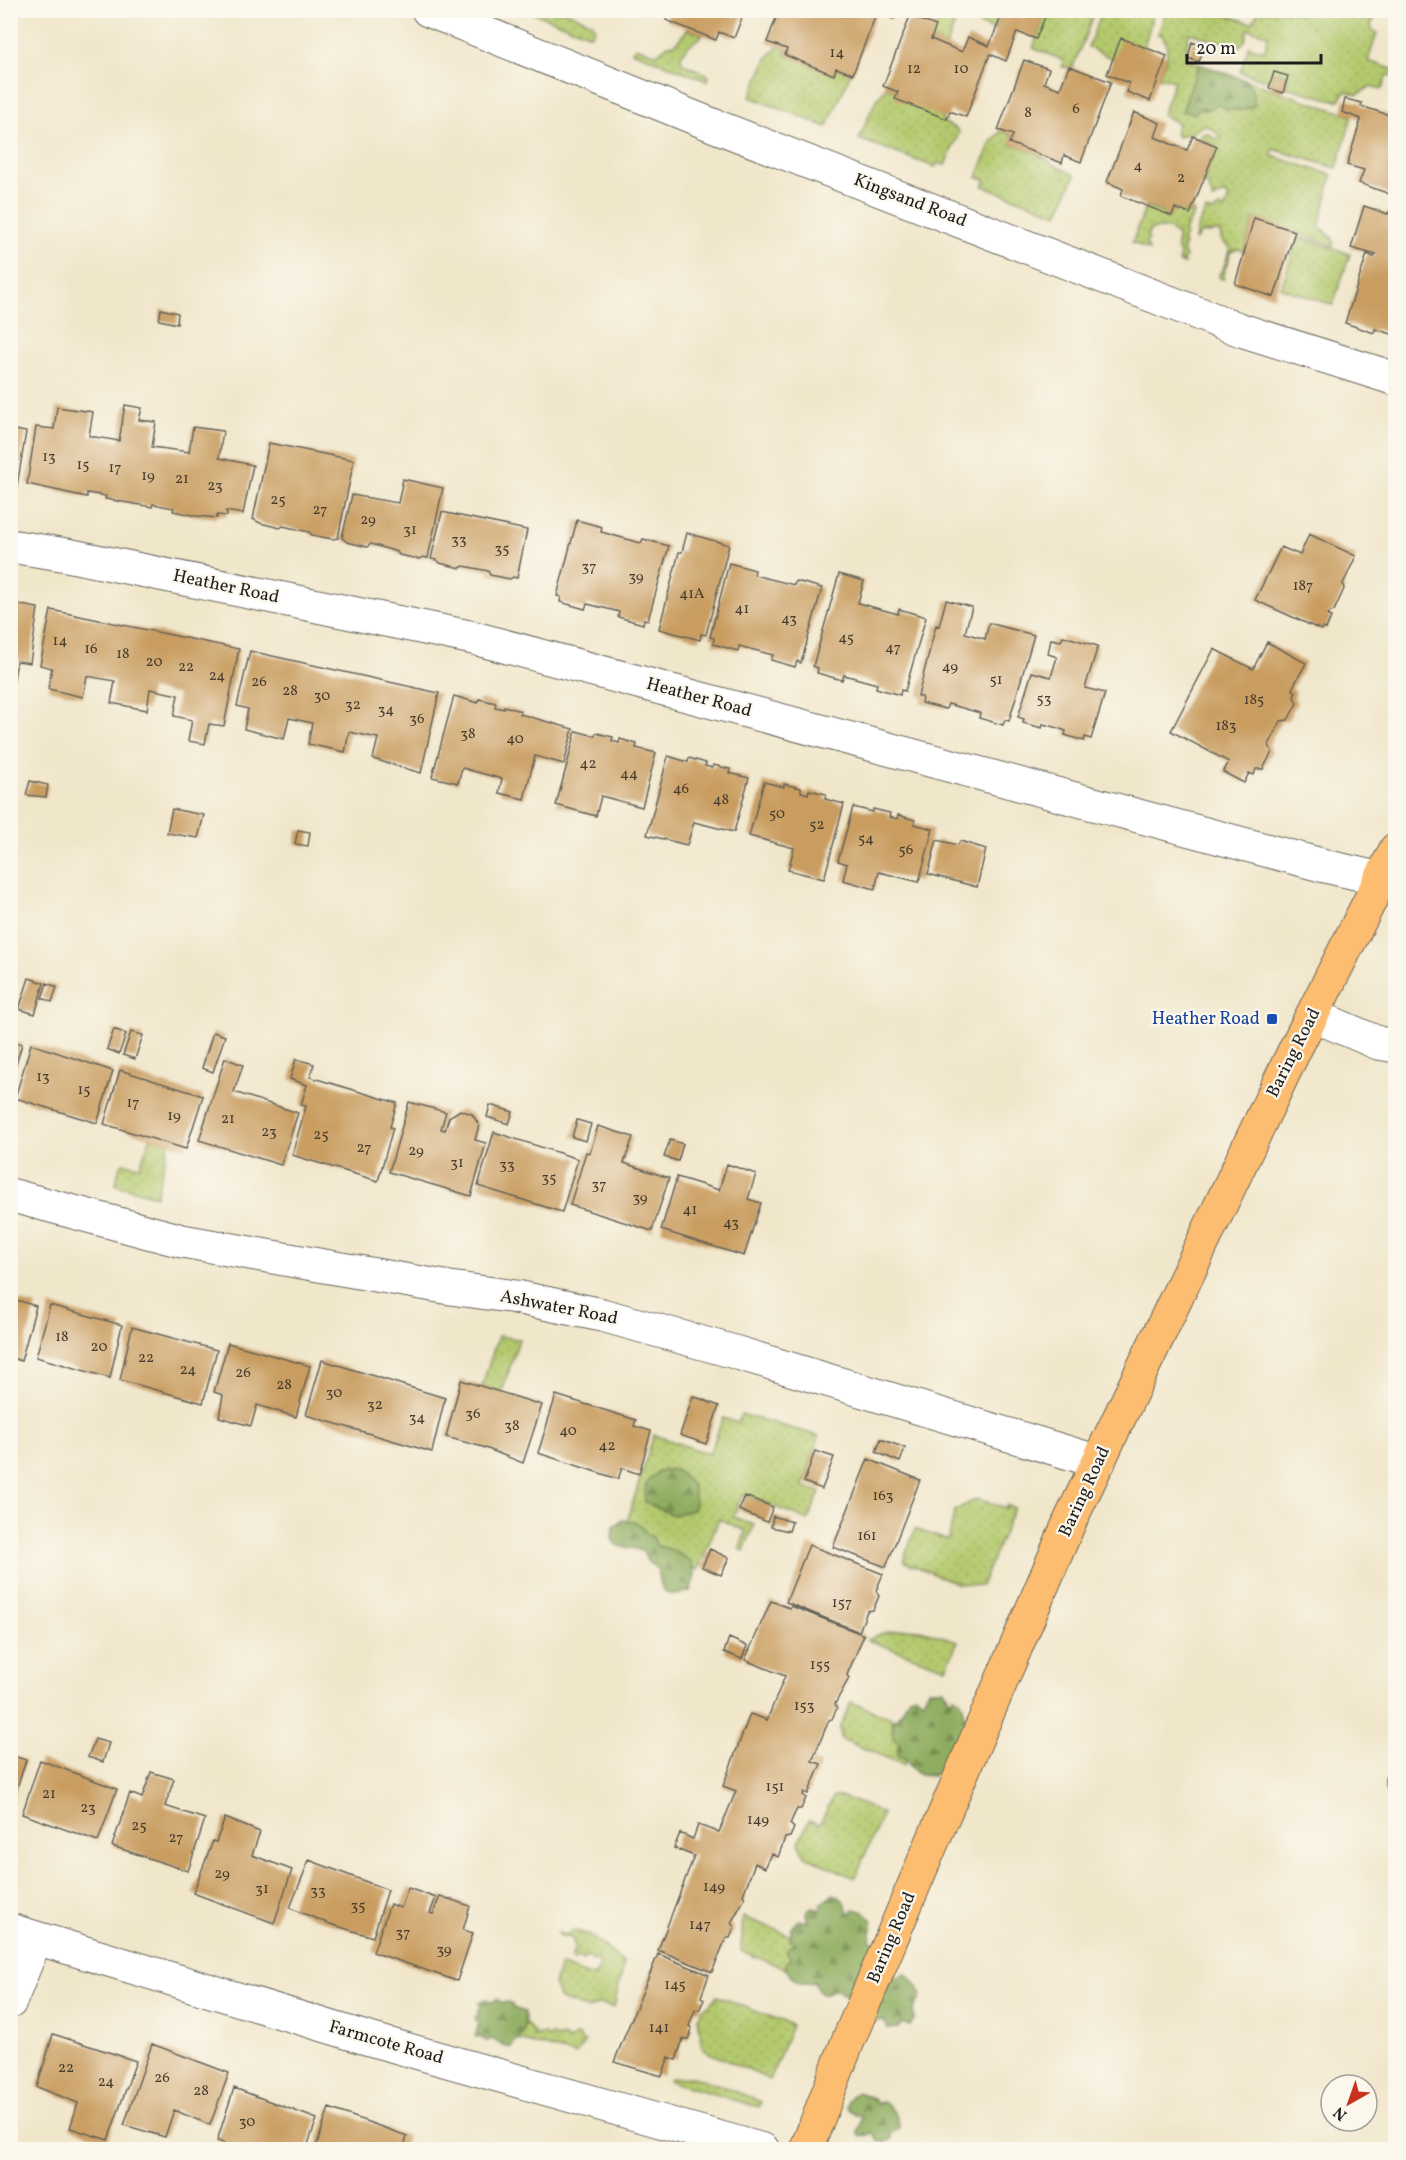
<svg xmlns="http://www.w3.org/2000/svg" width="1406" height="2160" font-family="Vollkorn,serif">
<defs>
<pattern id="grass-dots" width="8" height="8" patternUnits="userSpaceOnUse" patternTransform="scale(1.5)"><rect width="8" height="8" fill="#b4c96d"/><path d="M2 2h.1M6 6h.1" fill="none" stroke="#9aac5e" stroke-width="1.8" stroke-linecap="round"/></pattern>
<pattern id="forest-firs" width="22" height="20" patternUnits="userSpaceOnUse" patternTransform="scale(1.5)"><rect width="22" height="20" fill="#8fad60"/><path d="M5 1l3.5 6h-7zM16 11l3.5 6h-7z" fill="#748c4e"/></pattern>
</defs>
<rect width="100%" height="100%" fill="#fbf7ec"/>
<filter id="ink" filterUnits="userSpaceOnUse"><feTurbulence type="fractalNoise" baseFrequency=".0167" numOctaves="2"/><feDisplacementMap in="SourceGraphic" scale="12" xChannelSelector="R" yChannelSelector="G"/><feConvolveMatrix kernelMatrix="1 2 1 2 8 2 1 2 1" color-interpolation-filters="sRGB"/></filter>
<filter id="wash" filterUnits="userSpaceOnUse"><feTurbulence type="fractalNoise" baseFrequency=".008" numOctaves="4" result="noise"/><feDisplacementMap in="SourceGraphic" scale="24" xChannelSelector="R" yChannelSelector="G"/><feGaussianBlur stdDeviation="1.35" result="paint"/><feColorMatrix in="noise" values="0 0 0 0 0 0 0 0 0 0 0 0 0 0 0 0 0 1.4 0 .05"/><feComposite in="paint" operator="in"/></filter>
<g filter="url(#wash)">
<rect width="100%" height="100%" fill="#f0e6ca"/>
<path fill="url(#grass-dots)" stroke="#687244" stroke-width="1.5" d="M527,11h38l28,12 2,5 -4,7z
M941,11h63l-9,19 -37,-14 -12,30 -15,-7z
M1042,11h53l-22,56h-11l1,-7 -30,-12 13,-35z
M1102,11h52l-10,36 -31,12 -25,-12z
M1166,11h46l40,12 7,-12h124l-1,4 -6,1 -5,8 1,5 5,4 -9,28 27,9 -1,6 -7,-1 -5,14 -11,-3 -14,9 -12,-4 -4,8 -4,2 -52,-14 3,-11 -14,-4 -3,10 -31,-10 9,-26 13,5 3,-2 3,-14 -20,-6 -3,12 -7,6 -49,-14 -4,26 14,5 -17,48 18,-4 6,2 44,-24 -5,-6 107,36 -15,52 -64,-19 -1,7 60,19 -13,52 7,4 1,3 5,3 2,5 -1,4c-27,-9 -51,-19 -79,-28l-10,34 -5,-3 -9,3 -2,12 -3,3 -1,12 -4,-1 -1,-3 7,-13 4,-15c-8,-3 -9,-7 -10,-15l-18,1 -7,7 3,-14 8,-16 7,2 7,-5 4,3 5,-12 -5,-5 -12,7v-6l-4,-5 1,-5h-7l15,-38 -18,-8 4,-4 5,-1 7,6 6,-2 -10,-9 -7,-3 -15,10 -5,-1 -6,3 -3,-4 3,-10 -16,-8 12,-34 -15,-4 8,-21v-11l-5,-10 -4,-1z
M688,29l15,6 -16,12 -6,8 1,8 25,11 2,3 -2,4 -75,-30 4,-4 21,7 11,-9 7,-1z
M779,46l8,3 -2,6 49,19 2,-6 15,5 -24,54 -77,-30 18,-40z
M887,87l55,29 1,6 14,7 2,4 -14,32 -7,-2 -3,4 -76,-28c8,-16 14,-40 28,-52z
M1001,131l12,4 -3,8 26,10 17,11 22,11 -17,39 -75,-28 3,-6 -9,-3 14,-35z
M1146,206l25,10 4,-8 15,6 2,-4 2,4 -10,17 2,4 -4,5 3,5 -3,3 4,9 -3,3 1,4 -5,-2 1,-8 -3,-5v-14c-10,-9 -16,-8 -27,-5l-3,6 2,4 -3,2 3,8 -17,-8z
M1298,237l52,17 -17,51 -52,-17z
M150,1138l19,5 -13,53 -40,-11 3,-17 4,-5 17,3z
M498,1336l21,3 -17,53 -20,-6z
M741,1414l78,22 -16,50 17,6 -12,28 -65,-26 -10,23 21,8 -10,26 -5,-2 7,-18 -27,-12 -21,51 -77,-30 33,-105 55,19 14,-36 15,5z
M977,1499l29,9 1,-3 7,3 -33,78 -25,-3 -53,-22 12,-32 32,11 2,-3 6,-27z
M907,1629l13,1 38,11 -12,27 -79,-28 16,-7z
M851,1702l43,17 -2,3 14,37 -2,6 -63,-26 -1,-12z
M833,1797h10l40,16 -28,65 -50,-22 -6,-14 10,-22 11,4z
M743,1917l47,18v4l7,5 -6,15 -5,4v6l-45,-18z
M574,1931c22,2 33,20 50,32l-10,44 -14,-3 -12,5 -28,-10 -6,-15 6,-19 35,13 -1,-3 6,-7 -3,-10 -4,3 -6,-5 -4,4 -6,-3 -4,4 -2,-4 4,-8 -2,-9 -4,-3h-9l-2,-4 7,2z
M717,1996l75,29 -22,55 -67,-30 -5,-32 5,-10 5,-2z
M523,2021l11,11 -1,4 11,-3 4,5 3,-3 7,3 5,-2 6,5 8,-6 8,8 -9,12 -57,-15 4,-7z
M692,2077l31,9 38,16 -2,5 -91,-26 3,-3z"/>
<path fill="url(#forest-firs)" stroke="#56643e" stroke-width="1.5" d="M1199,64l46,16c7,8 11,16 9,26 -12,5 -27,7 -36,-2l-7,5 -11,-1 -6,6 -4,-2h-8z
M672,1469l8,4 13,13 2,17 -2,7 -21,5 -27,-13c-3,-20 7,-31 27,-33z
M622,1520l13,2 6,4 6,8 6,3 4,9c13,1 22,8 34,15l4,14 -5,16c-6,1 -10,4 -15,4 -17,-1 -14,-16 -18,-27l-10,-7 -4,-9c-13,-9 -38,2 -29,-26z
M929,1689h14l7,11 4,-4 6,4 4,8 -1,5 8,9 -19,46 -12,-1 -7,9c-14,-1 -21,-4 -27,-17l-8,-3v-6l2,-6 -7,-6c-2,-13 0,-17 9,-27 3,-4 3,-9 7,-14l7,-2 7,5z
M833,1894c10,4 13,9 15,20l5,-5c19,2 22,12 17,30l7,7 -10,33 -12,1v7l-6,7h-7l-5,-5 -14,5 -6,-6 -3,-6c-14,4 -20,-1 -28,-13v-7l5,-3 -5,-7 4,-6 6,-2 -6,-6 1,-9 8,-9 9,2 -2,-8 4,-6 4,-1 7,4v-7z
M904,1973c6,3 7,5 11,10 10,13 5,14 -2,28l2,7 -5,8 -8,-3 -4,5 -10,1 -4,-9 -16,2 23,-46 8,2z
M486,1999l6,3 5,-3 5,4 6,-1 4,2 1,4 12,4c-1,11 2,24 -10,29l-3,5 -3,2c-5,-5 -11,-3 -16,-9l-6,2 -7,-4h-4l2,-13 -3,-7 3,-1v-6l3,-2 -2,-6z
M858,2092l14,6 5,5 7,-1c8,7 18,18 14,28l-7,3v6l-7,4 -6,-3 -6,-8 -4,3 -6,1 -4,-3 4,-17 -6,-1 -9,-8c0,-8 3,-12 11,-15z"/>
<g id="blocks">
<path fill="#c99d60" d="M659,10h86l-11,28 -15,-6 -3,8 -50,-20 2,-6z
M779,10h117l-3,9 -16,-7 -24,62 -17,-6 -2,7 -49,-20 2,-6 -20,-7z
M1004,10l19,8 3,-8 21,2 -11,27 -19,-7 -11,29 -16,-7 -24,63 -16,-6 -3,8 -52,-20 3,-7 -15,-6 27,-70 26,10 -5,13 31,13 6,-15 21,9z
M1121,38l46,18 -17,45 -23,-9 2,-9 -22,-9z
M1192,42l12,4 -5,16 -11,-4z
M1024,60l25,9 -5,14 16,6 9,-23 42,16 -30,80 -17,-7 -2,8 -53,-20 4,-8 -15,-5z
M1274,72l14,4 -5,17 -14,-5z
M1345,99l17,4 -1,3 34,11v79l-36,-13 5,-13 -17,-5 14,-46 -19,-7z
M1134,112l26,11 -5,14 16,7 16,6 6,-14 24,10 -27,68 -15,-6 -3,8 -51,-20 2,-7 -16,-7z
M1364,206l24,8 1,-2 6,2v121l-20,-6 -1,4 -29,-10 22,-69 7,3 2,-2 -25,-7z
M1254,218l41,13 -21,66 -39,-13z
M161,309l17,4 -1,11 -18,-4z
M125,405l17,3 -3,12 17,2 -4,25 37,5 4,-25 30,4 -4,27 34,7 -10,49 -17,-3 1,5 -10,-1v3l-20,-2 -24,-5 1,-3 -21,-4 -1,3 -47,-8 1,-3 -19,-3v4l-60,-13 9,-57 18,2 3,-22 36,5 -4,24 30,5z
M10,429l16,3 -9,54h-7z
M269,443l85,17 -16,78 -6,1 -20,-4 -3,-3 -26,-6 -3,2 -20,-5 -7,-4z
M403,479l40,9 -15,70 -5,-1 -4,2 -20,-4 -2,-3 -26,-8 -4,3 -20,-5 -5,-4 10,-43 46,8z
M442,512l85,18 -10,48 -4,-1 -3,2 -20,-4 -2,-4 -24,-5 -4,2 -20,-5 -3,-3 -6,-1z
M577,520l25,7 -1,5 40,11 2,-4 26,7 -21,74 -4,-1 -1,5 -25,-7 1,-5 -7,-2 -25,-6 -2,5 -25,-7 1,-5 -4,-1z
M687,533l42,12 -23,90 -5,-1 -1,6 -41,-11 20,-77h3z
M1309,534l47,22 -13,28 1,5 -10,22 -5,2 -1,3 3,1 -5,12 -4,-1 -1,2 -66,-30 26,-53 19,8z
M729,563l26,7 -1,5 40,10 2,-4 26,7 -21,75 -4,-2 -2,6 -24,-7 2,-5 -34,-9 -1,5 -25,-7 1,-6 -4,-1z
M839,574l25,7 -6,22 40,11 1,-5 27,8 -21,74 -4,-1 -1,5 -24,-7 1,-4 -33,-9 -2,5 -25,-7 1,-5 -5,-2z
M946,600l26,7 -7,26 20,6 4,-16 45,12 -25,86 -4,-1 -2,5 -24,-7 1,-5 -7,-2 -25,-7 -2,5 -25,-6 1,-6 -4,-1 18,-71 3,1z
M10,603l28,5 -8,55 -13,-2 -4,24h-3z
M51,610l188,39 -15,77 -15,-2 -4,20 -17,-3 4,-21 -18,-4 4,-21 -28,-6 -3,21 -36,-7 4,-22 -28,-5 -4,21 -35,-8 4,-21 -12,-3z
M1063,636l35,10 -13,42 20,5 -14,46 -6,-2 -1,4 -19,-6 1,-4 -11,-4 -12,-3 -1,4 -19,-5 1,-4 -6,-2 14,-45 19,5 6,-20 -9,-3 3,-15 10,2z
M1267,642l39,21 -14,26 4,3 -2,5 3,6 -9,17 -7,1 -12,24 3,7 -9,17h-7l-2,6 -5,-2 -5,10 -21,-11 6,-10 -58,-31 43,-82 39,20z
M250,651l189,42 -18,80 -48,-14 5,-21 -29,-6 -4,20 -37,-8 4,-21 -23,-5 -5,21 -40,-10 4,-20 -11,-3z
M454,696l24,7 1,-4 17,4 -1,4 9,2v-3l17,5 -1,3 53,15 -9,35 -29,-8 -11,43 -25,-6 3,-14 -40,-11 -4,15 -26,-6z
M576,731l19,5 1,-3 17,4 -1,4 7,2 1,-4 17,5 -1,4 20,5 -14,54 -41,-11 -5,20 -40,-11z
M668,756l20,6 1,-4 17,5 -1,3 4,1 3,1 1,-3 17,4 -1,4 20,5 -15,54 -40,-10 -7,23 -40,-10z
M30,781l18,4 -2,12 -20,-2z
M764,782l20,5v-3l17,4v4l7,2 1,-4 17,4 -1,5 19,5 -20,75 -36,-9 6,-22 -45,-12z
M853,807l20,5v-3l17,4 -1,4 8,2 1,-4 17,5 -1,4 19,5 -14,53 -40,-10 -4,17 -32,-9 4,-16 -9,-3z
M172,809l32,6 -6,23 -31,-5z
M298,830l12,2 -2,14 -13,-2z
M937,840l21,5 2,-4 26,8 -9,38 -49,-13z
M29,978l15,5 -9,31 -16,-5z
M47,983l10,4 -5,15 -10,-4z
M114,1029l12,5 -7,20 -12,-5z
M131,1032l12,3 -8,24 -12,-4z
M213,1032l12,4 -12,36 -11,-4z
M10,1040l12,4 -11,37 -1,-1z
M31,1044l82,27 -16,52 -82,-25z
M225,1058l18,7 -9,27 64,21 -17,52 -82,-25z
M296,1059l18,5 -4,13 87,26 -7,24 3,1 -15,53 -86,-26 14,-49 -5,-1 6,-20 -17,-6z
M120,1070l83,26 -17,53 -82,-25z
M409,1102l37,10 -5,17 4,1 4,-13 11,-7 12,4 7,11 -4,15 11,3 -15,53 -82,-24z
M490,1105l23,7 -4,12 -22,-7z
M577,1120l14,4 -5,17 -14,-4z
M598,1126l35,11 -9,26 45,15 -17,53 -82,-26 16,-53 4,1z
M494,1132l84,27 -16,53 -84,-26z
M670,1140l13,4 -5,17 -14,-4z
M727,1164l29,10 -8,25 13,4 -17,53 -83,-26 16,-53 42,13z
M10,1298l26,8 -15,55 -11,-4z
M50,1305l72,20 -12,53 -74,-21z
M132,1327l85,23 -14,53 -83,-23z
M228,1343l82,23 -14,51 -39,-12 -6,21 -32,-9 4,-22 -9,-3z
M322,1360l123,38 -13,54 -126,-37z
M461,1380l81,25 -19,58 -40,-16 -37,-10z
M556,1395l80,25 -2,6 17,5 -12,43 -17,-6 -4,11 -80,-26z
M693,1396l26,10 -13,38 -26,-9z
M881,1439l24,9 -5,14 -24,-10z
M815,1451l19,6 -12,32 -18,-7z
M868,1459l52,21 -34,87 -53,-20z
M745,1496l28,11 -6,15 -28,-12z
M773,1516l19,6 -3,9 -18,-4z
M809,1545l74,29 -7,17 3,5 -6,14 -6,1 -8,21 -73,-30z
M710,1549l19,9 -8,17 -19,-8z
M771,1601l19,7 1,-2 73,29 -17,40 2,3 -14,26 2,4 -5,11 -3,1 -12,29 -5,12 9,3 -13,30 -4,-2 -1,3 3,3 -5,11h-4l-3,6 -4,9 4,4 -4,9 -5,1 -7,19 -6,-3 -7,14 -10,-5 -12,32 2,3 -14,25 3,4 -4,11h-4l-14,34 -54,-22 36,-94 -20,-8 6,-15 13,6 5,-14 21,7 17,-41 -13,-5 27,-72 17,6 18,-44 -40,-16z
M729,1638l18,8 -5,13 -18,-7z
M95,1739l14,4 -6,19 -15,-5z
M10,1755l16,5 -15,46h-1z
M40,1760l77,29 -19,52 -76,-27z
M151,1772l23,7 -9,27 40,13 -17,52 -76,-25 18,-53 12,5z
M225,1818l35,14 -8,23 40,15 -18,53 -81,-30 20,-52 3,1z
M309,1860l79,30 -15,47 -46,-14 -37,-15z
M408,1888l28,10 -6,15 3,1 7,-18 30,10 -7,24 10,3 -16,48 -84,-29 17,-48 11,4z
M658,1954l51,21 -8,22 3,3 -5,10h-4l-6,16 3,3 -4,10h-5l-7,21 -7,-3 -7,19 -48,-14z
M53,2034l83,27 -28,79 -38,-12 8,-25 -41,-16z
M152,2044l77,29 -19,52 -36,-15 -9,27 -41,-12z
M234,2088l83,31 -11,31h-84l2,-7 -7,-2z
M329,2108l78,28 -4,14h-88z"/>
</g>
</g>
<g filter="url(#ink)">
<use href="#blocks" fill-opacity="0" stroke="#666359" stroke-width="1.5"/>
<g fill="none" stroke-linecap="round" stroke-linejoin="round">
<defs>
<path id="service" d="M1395,1781l1,-3"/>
<path id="minor" d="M428,10l282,114 531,206 155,49
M10,546l57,9 407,83 851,228 56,13
M1313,1015l65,28 18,3
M10,1195l172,46 268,47 66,9 86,18 129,36 368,111
M10,1930l356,108 397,112
M10,2002l26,-64"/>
<path id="primary" d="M806,2150l42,-109 77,-182 145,-338 225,-472 101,-200"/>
</defs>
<use href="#service" stroke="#666359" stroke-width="22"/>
<use href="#minor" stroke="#666359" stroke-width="35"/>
<use href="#primary" stroke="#666359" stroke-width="35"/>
<use href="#service" stroke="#fff" stroke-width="20"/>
<use href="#minor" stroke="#fff" stroke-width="33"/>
<use href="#primary" stroke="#fcbd6f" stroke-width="33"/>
</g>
</g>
<rect fill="#1a4fb4" stroke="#fbf7ec" stroke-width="2" x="1266" y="1013" width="12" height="12" rx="3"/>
<g text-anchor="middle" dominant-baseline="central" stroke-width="4.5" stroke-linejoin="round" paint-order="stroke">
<g font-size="15" fill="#473c2d">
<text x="837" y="53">14</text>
<text x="914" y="69">12</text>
<text x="961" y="69">10</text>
<text x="1076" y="109">6</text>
<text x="1028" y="113">8</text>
<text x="1138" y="166">4</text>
<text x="1181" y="178">2</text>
<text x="49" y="457">13</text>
<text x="83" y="465">15</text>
<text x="115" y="468">17</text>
<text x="148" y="476">19</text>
<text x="182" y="479">21</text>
<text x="215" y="486">23</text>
<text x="278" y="500">25</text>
<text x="320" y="510">27</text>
<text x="368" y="520">29</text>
<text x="410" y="530">31</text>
<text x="459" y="540">33</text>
<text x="502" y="549">35</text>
<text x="589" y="567">37</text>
<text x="636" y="577">39</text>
<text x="1303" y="586">187</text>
<text x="692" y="594">41A</text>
<text x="742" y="609">41</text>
<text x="789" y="619">43</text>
<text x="846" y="638">45</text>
<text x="60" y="641">14</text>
<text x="893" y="648">47</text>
<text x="91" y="649">16</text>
<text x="123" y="654">18</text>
<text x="154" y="662">20</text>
<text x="186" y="667">22</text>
<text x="950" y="667">49</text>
<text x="217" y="676">24</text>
<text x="996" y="680">51</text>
<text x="259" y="682">26</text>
<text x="290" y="691">28</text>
<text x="322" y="696">30</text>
<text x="1044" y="699">53</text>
<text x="1254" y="700">185</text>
<text x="353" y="705">32</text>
<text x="386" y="710">34</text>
<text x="417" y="719">36</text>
<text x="1226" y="726">183</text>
<text x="468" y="734">38</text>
<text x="515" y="739">40</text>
<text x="588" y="764">42</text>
<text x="629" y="774">44</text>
<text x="681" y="789">46</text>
<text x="721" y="800">48</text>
<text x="777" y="814">50</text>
<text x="817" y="825">52</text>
<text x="866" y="839">54</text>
<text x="906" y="850">56</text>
<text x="43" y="1077">13</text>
<text x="84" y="1090">15</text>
<text x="133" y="1103">17</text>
<text x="174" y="1116">19</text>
<text x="228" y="1119">21</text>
<text x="269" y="1132">23</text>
<text x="321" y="1135">25</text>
<text x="364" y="1148">27</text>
<text x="416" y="1151">29</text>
<text x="457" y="1163">31</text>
<text x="507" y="1165">33</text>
<text x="549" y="1178">35</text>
<text x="599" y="1185">37</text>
<text x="640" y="1198">39</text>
<text x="690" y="1210">41</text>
<text x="731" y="1223">43</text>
<text x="62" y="1337">18</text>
<text x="99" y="1347">20</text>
<text x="146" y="1358">22</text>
<text x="188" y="1370">24</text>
<text x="243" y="1373">26</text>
<text x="284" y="1385">28</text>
<text x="334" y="1393">30</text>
<text x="375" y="1405">32</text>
<text x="473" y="1414">36</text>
<text x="417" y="1418">34</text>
<text x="512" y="1426">38</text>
<text x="568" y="1431">40</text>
<text x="607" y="1446">42</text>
<text x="883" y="1496">163</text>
<text x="867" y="1536">161</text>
<text x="842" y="1603">157</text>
<text x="820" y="1665">155</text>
<text x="804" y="1706">153</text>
<text x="775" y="1787">151</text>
<text x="49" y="1794">21</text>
<text x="88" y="1808">23</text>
<text x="758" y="1820">149</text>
<text x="139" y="1826">25</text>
<text x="176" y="1838">27</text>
<text x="222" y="1874">29</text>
<text x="714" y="1887">149</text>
<text x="262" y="1889">31</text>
<text x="318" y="1891">33</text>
<text x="358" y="1906">35</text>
<text x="700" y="1925">147</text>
<text x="403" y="1933">37</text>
<text x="444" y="1950">39</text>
<text x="675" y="1985">145</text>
<text x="659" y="2028">141</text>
<text x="66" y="2068">22</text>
<text x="162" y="2078">26</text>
<text x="106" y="2082">24</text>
<text x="201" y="2091">28</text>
<text x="247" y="2122">30</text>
</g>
<g font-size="18" fill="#1c1c1c" stroke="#fbf7ec">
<text transform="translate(910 201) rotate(21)">Kingsand Road</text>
<text transform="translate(226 587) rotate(12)">Heather Road</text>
<text transform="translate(699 698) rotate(15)">Heather Road</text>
<text transform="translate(1294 1053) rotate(-63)">Baring Road</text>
<text transform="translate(559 1308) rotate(11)">Ashwater Road</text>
<text transform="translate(1085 1492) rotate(-65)">Baring Road</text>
<text transform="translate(892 1938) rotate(-67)">Baring Road</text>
<text transform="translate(386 2043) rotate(16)">Farmcote Road</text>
</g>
<g font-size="18" fill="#164399" stroke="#fbf7ec" text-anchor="end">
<text x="1260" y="1019">Heather Road</text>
</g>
</g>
<rect width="1406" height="2160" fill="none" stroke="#fbf7ec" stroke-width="36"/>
<g transform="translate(1349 2103) rotate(220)"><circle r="28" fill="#fbf7ec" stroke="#a29f99" stroke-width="1.5"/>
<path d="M0-4.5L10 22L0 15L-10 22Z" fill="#c8321e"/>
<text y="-9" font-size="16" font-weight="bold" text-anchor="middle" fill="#1c1c1c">N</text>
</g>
<path d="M1187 54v9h134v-9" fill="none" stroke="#1c1c1c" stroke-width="3"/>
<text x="1196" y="54" font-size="18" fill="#1c1c1c" stroke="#fbf7ec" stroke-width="4.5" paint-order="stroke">20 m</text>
</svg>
